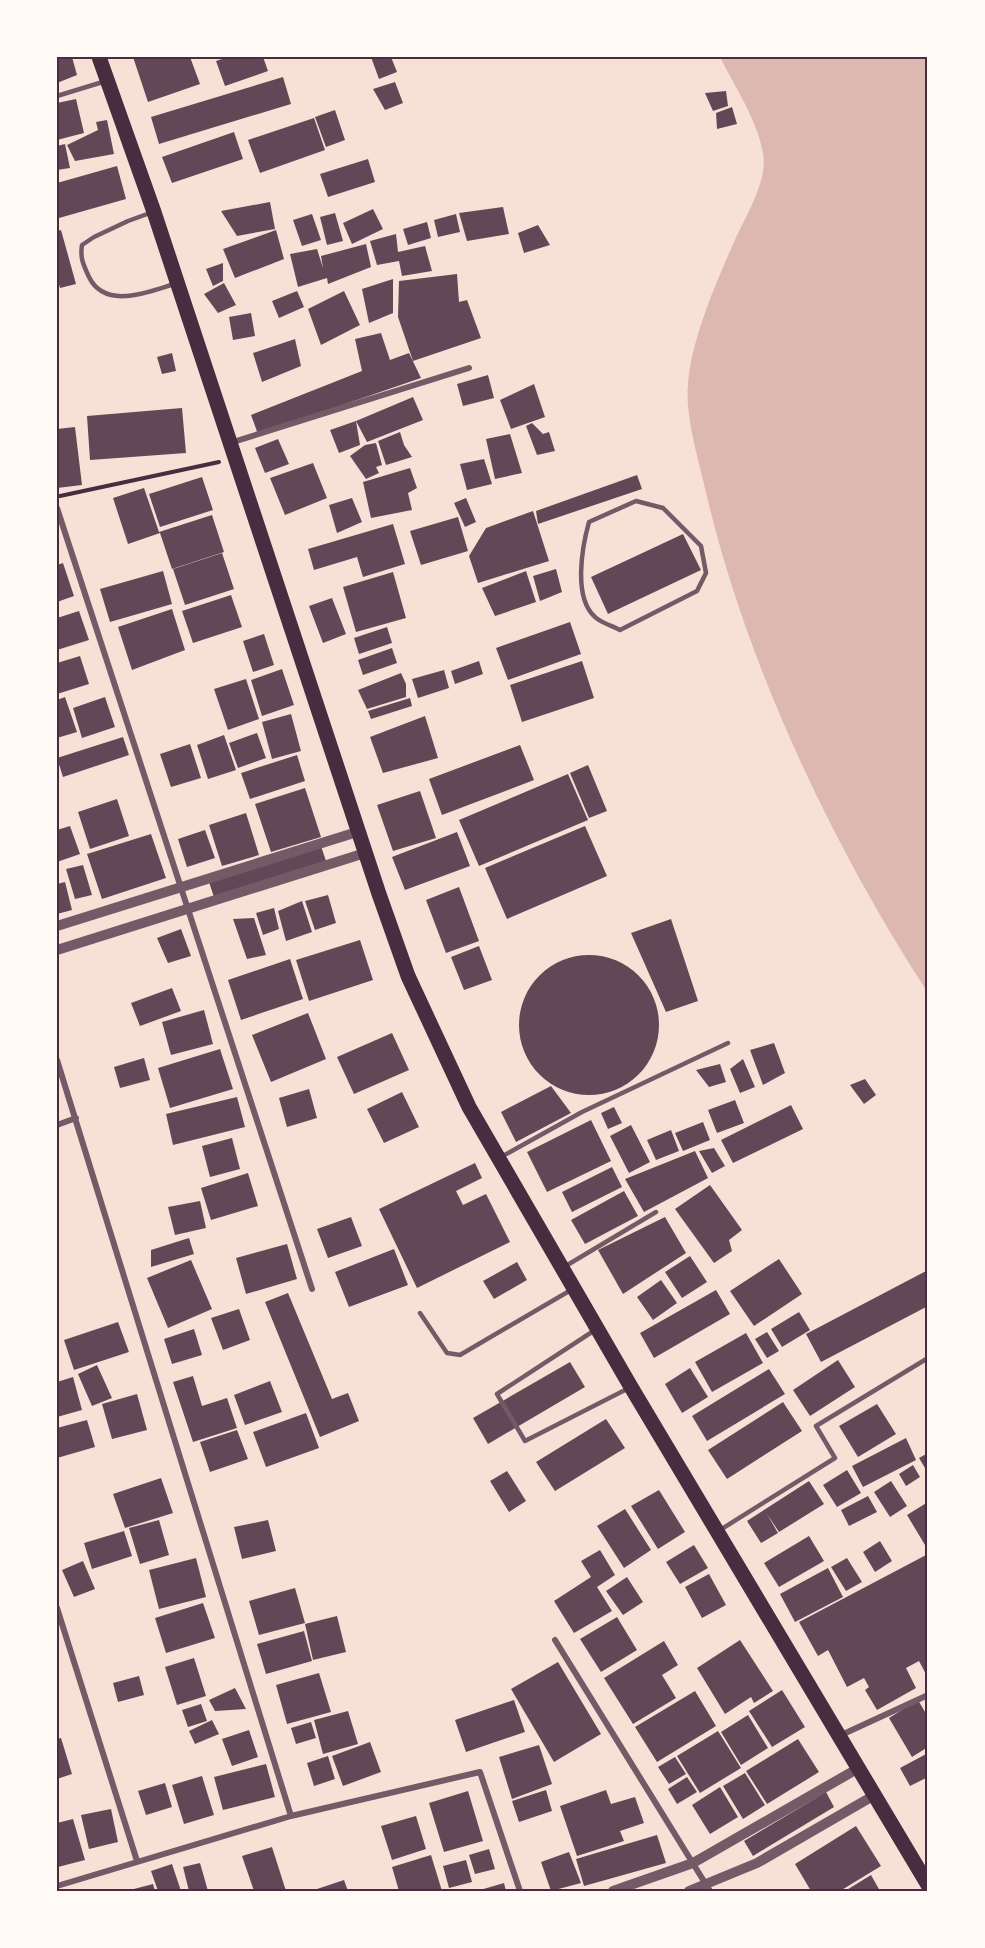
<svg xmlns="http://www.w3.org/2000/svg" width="985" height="1948" font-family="Cabin,sans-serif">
<rect width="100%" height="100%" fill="#f7e1d7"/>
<path fill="#dcb8b0" d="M720,57h208v936c-98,-151 -184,-333 -224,-509 -7,-30 -19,-70 -16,-100 3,-44 29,-104 47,-144 11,-25 33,-59 28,-86 -5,-33 -28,-67 -43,-97z"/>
<path fill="#644757" d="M57,57h15l5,18 -20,8z
M133,57h57l10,27 -52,18z
M228,57h35l5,14 -43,15 -9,-25z
M371,57h20l6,15 -18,7z
M283,77l8,27 -132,40 -8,-27z
M395,82l8,21 -18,7 -12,-21z
M726,91l2,15 -15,5 -8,-18z
M76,99l8,34 -27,7v-37z
M732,107l5,17 -20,5 -1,-16z
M335,110l10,30 -19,7 -11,-30z
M314,118l11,32 -65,23 -12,-33z
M107,120l7,34 -39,7 -8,-16 31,-15 -2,-8z
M234,132l9,27 -71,24 -10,-26z
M65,144l5,24 -13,2v-24z
M368,159l7,23 -47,15 -8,-23z
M117,166l9,33 -67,19 -2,-35z
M270,202l5,27 -38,7 -16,-25z
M503,207l6,27 -42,7 -8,-28z
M373,209l10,20 -31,15 -9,-21z
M335,213l8,28 -16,4 -7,-28z
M312,214l9,26 -19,6 -9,-26z
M456,214l4,18 -22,5 -4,-17z
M427,222l4,16 -23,7 -5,-16z
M538,225l12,20 -26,8 -6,-20z
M61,230l15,54 -16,4 -3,-10v-47z
M276,230l8,29 -49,19 -12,-29z
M396,234l2,18 27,-6 7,25 -30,5 -3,-15 -22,4 -7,-24z
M366,244l5,23 -43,17 -1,-6 -29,9 -8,-33 27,-5 6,19 -2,-12z
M223,263v18l-10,5 -7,-17z
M457,274l2,28 8,-2 14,38 -68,23 -15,-44 1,-36z
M393,279v34l-24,10 -7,-34z
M224,283l12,22 -18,8 -14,-19z
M297,291l7,16 -25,11 -7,-17z
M344,291l16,34 -39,20 -13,-36z
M251,313l4,23 -22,4 -4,-23z
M381,333l9,27 19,-7 12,25 -163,56 -7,-19 111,-44 -7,-32z
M295,339l6,27 -39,16 -9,-29z
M172,353l4,18 -14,3 -5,-17z
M488,375l6,23 -31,8 -6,-22z
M534,384l11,33 -34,12 -11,-29z
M413,397l10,23 -56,22 -11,-21z
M182,408l4,45 -96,7 -3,-44z
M356,421l4,24 -21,8 -9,-23z
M532,423l11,11 6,-2 6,19 -18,4 -11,-29z
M75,427l7,58 -25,3v-59z
M400,432l4,13 8,12 -26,8 -8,-24z
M510,434l12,39 -27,6 -9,-40z
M278,439l11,25 -24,9 -10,-25z
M376,443l6,22 -6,2 3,6 -13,6 -16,-23 15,-11z
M484,459l8,25 -25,6 -7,-26z
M313,463l14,35 -42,17 -15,-37z
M410,468l7,20 -9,5 4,17 -41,8 -8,-36z
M637,475l5,14 -104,35 -2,-13z
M202,477l11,33 -53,17 -11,-33z
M144,488l15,44 53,-17 12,37 -52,17 -12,-36 -32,11 -15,-46z
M352,498l10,24 -25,11 -8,-28z
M466,498l10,24 -11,5 -11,-24z
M533,511l16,50 -71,22 -9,-27 17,-28z
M458,517l10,34 -47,14 -11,-34z
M393,524l12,40 -42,13 -6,-20 -43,13 -6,-21z
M683,534l18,36 -93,44 -17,-37z
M222,553l12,36 -49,16 -12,-36z
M63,563l11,33 -17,6v-37z
M556,569l6,23 -22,9 -7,-25z
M163,571l9,33 -62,18 -10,-33z
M526,571l10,31 -41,14 -13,-28z
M393,572l13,46 -50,14 -13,-45z
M231,595l11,32 -49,16 -11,-32z
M332,598l14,36 -23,9 -14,-37z
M172,609l13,41 -53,20 -14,-43z
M79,611l10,29 -32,10v-32z
M570,622l11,32 -73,26 -12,-32z
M387,627l5,16 -33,11 -5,-16z
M264,634l10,31 -21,7 -10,-31z
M392,648l5,15 -34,12 -5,-15z
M80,656l9,28 -32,10v-31z
M479,661l4,13 -28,10 -4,-13z
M582,661l12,37 -72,24 -12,-37z
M282,669l12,36 -32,11 -11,-36z
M444,670l5,18 -31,10 -6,-19z
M401,673l5,11v13l-39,12 -9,-19z
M246,679l13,40 -31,11 -14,-41z
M65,697l12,35 -20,6v-38z
M105,697l10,30 -33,11 -9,-30z
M410,698l2,8 -41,13 -3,-8z
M291,714l10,37 -29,8 -10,-37z
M425,716l13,42 -55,15 -13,-36z
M257,733l9,25 -28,10 -9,-25z
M224,735l12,35 -28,9 -11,-34z
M123,737l6,18 -66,22 -6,-19z
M190,744l11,34 -30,9 -11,-33z
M520,745l14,35 -92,35 -13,-36z
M297,755l8,26 -55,18 -9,-26z
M588,765l19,46 -18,7 -19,-45z
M568,774l20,46 -109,46 -20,-46z
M305,788l16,49 -50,15 -16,-48z
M420,791l16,47 -43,13 -16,-46z
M117,799l12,37 -39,13 -12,-37z
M246,813l13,42 -37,11 -13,-41z
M70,826l10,28 -23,8v-32z
M585,826l22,50 -100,43 -22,-51z
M205,830l10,28 -28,9 -9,-28z
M457,832l13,34 -65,24 -13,-33z
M151,834l15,44 -64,21 -15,-45z
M321,846l5,15 -112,36 -5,-15z
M83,865l9,30 -17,4 -9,-30z
M65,882l7,28 -15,4v-30z
M459,887l20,54 -33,12 -20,-53z
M328,895l8,28 -21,7 -10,-29z
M302,901l10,31 -26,9 -8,-30z
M274,908l5,21 -16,6 -7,-22z
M254,918l12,37 -19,4 -14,-40z
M671,919l27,82 -32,11 -35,-79z
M181,929l10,27 -23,7 -11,-25z
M360,940l13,40 -64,21 -13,-41z
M479,946l13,34 -28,10 -13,-33z
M519 1025a70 70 0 1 1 140 0a70 70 0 1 1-140 0Z
M290,959l13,40 -62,21 -13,-40z
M172,988l9,23 -41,15 -9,-23z
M204,1010l9,34 -42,11 -9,-33z
M308,1013l18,46 -55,23 -19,-47z
M392,1033l17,37 -55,24 -17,-37z
M774,1043l11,30 -22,12 -13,-35z
M220,1049l13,40 -63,19 -12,-40z
M144,1058l6,22 -30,8 -6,-21z
M743,1059l12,28 -15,6 -10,-24z
M720,1064l6,18 -17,5 -13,-17z
M865,1079l11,16 -12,9 -14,-19z
M551,1086l20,27 -55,29 -15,-30z
M309,1089l8,29 -30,9 -8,-29z
M402,1092l17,35 -35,16 -17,-34z
M237,1097l8,30 -72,18 -7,-31z
M735,1100l9,23 -27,10 -9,-23z
M791,1105l12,24 -70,34 -12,-23z
M614,1107l8,16 -14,6 -7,-16z
M591,1120l20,41 -64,31 -20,-40z
M703,1122l7,18 -27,11 -8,-18z
M631,1125l19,37 -21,11 -19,-37z
M671,1130l8,21 -23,9 -9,-20z
M232,1138l8,31 -30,8 -8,-31z
M714,1148l11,18 -13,7 -13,-22z
M695,1151l13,27 -64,34 -19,-33z
M475,1163l7,15 -26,13 7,14 23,-11 24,48 -93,46 -38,-79z
M612,1167l10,20 -50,25 -10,-20z
M248,1173l10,33 -47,14 -10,-32z
M710,1185l32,45 -13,10 3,11 -18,12 -39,-54z
M624,1191l14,25 -53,28 -14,-24z
M200,1201l6,27 -31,7 -7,-28z
M351,1217l11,29 -34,12 -11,-29z
M665,1217l21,36 -63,41 -25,-44z
M189,1238l5,16 -43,13v-17z
M287,1244l10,35 -51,15 -10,-36z
M394,1249l14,36 -59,22 -14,-35z
M690,1256l17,26 -25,16 -17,-26z
M779,1259l23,35 -48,32 -24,-35z
M191,1260l21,49 -44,19 -21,-50z
M517,1262l10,18 -33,19 -11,-18z
M928,1270v36l-107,56 -15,-28z
M661,1280l16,23 -24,17 -16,-23z
M716,1290l14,24 -76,44 -14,-25z
M288,1293l44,106 16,-6 11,28 -39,16 -55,-135z
M239,1309l11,31 -27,10 -12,-32z
M799,1312l11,18 -28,17 -11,-18z
M118,1322l11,30 -55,18 -10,-30z
M194,1329l8,26 -30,9 -8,-25z
M767,1332l12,19 -12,7 -12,-19z
M746,1333l17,30 -51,29 -17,-30z
M838,1360l17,27 -45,29 -17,-26z
M570,1362l15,25 -97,57 -15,-26z
M97,1365l15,33 -20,8 -14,-32z
M690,1368l18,29 -26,16 -17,-29z
M769,1369l16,25 -78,47 -15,-25z
M193,1376l9,30 25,-8 10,30 -44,14 -20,-60z
M73,1377l9,33 -25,7v-35z
M270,1381l12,31 -37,13 -11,-30z
M137,1394l10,36 -35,9 -10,-35z
M783,1402l19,29 -75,48 -19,-29z
M877,1404l19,30 -38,23 -19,-31z
M306,1413l13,35 -53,19 -13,-35z
M606,1419l19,29 -70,43 -19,-29z
M87,1420l8,27 -38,11v-30z
M237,1430l11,29 -38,13 -10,-30z
M906,1438l10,22 -53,27 -11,-21z
M928,1453v20l-9,-15z
M913,1465l7,12 -14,9 -7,-12z
M847,1470l14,23 -24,14 -14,-22z
M507,1471l19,30 -17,11 -19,-31z
M161,1478l12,35 -48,15 -12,-34z
M809,1481l15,23 -45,28 -12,-18 11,19 -17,10 -14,-22z
M891,1481l16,25 -17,11 -16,-25z
M659,1490l26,42 -27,17 -27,-43z
M868,1496l9,16 -28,14 -8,-16z
M928,1502v41l-3,2 -18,-30z
M625,1509l26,41 -27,18 -27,-42z
M159,1520l10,35 -29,9 -11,-36z
M268,1520l8,31 -34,8 -8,-32z
M124,1531l8,25 -40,13 -8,-26z
M809,1536l15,25 -45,26 -15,-24z
M880,1541l12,20 -17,11 -12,-20z
M694,1545l14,23 -28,16 -14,-22z
M600,1550l15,25 -18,12 15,24 -38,22 -20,-32 37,-24 -10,-16z
M928,1554v124l-9,-17 -13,7 10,20 -39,22 -12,-20 4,-3 -5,-9 -17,9 -19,-37 -10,6 -19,-34z
M196,1558l10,39 -47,12 -10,-39z
M847,1558l15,24 -16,9 -15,-24z
M83,1561l12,28 -21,8 -12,-27z
M828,1568l15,29 -48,25 -15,-28z
M709,1574l17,31 -24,13 -17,-31z
M627,1577l16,25 -20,13 -17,-24z
M295,1588l10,35 -46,12 -10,-34z
M203,1603l12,35 -49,15 -11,-35z
M337,1616l9,36 -33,8 -8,-36z
M617,1617l20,33 -36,22 -21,-33z
M304,1631l8,30 -46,13 -9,-30z
M740,1640l33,51 -19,12 -3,-6 -26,17 -28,-46z
M664,1641l14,24 -16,10 14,23 -43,26 -29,-46z
M194,1658l12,38 -29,9 -12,-38z
M558,1662l43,72 -47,28 -43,-73z
M319,1673l12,39 -44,12 -11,-39z
M139,1676l5,19 -26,7 -5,-19z
M235,1688l11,21 -31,2 -6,-11z
M782,1690l23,37 -33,20 -23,-36z
M695,1691l21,35 -59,36 -22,-35z
M514,1700l11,32 -59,20 -11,-32z
M918,1700l10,17v30l-16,10 -23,-39z
M201,1704l6,17 -19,6 -6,-17z
M348,1711l10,33 -35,10 -9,-34z
M748,1715l20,33 -27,17 -20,-33z
M212,1720l7,14 -24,10 -6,-13z
M311,1722l5,16 -20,6 -5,-16z
M249,1730l9,27 -26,9 -10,-27z
M718,1731l23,37 -41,25 -23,-37z
M61,1738l11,36 -15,5v-40z
M798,1739l21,33 -52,32 -21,-33z
M370,1742l11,30 -38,14 -11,-30z
M539,1745l13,39 -40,15 -13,-42z
M928,1753v24l-18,9 -10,-18z
M328,1756l7,23 -21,7 -7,-23z
M675,1757l11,17 -17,10 -11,-17z
M266,1764l9,33 -52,13 -9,-33z
M745,1773l20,32 -22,14 -20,-33z
M202,1776l12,39 -30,9 -12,-39z
M687,1777l10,15 -20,12 -9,-15z
M165,1783l7,24 -26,8 -8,-24z
M720,1787l18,30 -28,17 -18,-29z
M546,1790l6,21 -33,11 -7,-21z
M606,1790l5,14 24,-7 9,26 -24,8 4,10 -47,15 -17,-50z
M468,1791l15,50 -39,11 -15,-49z
M826,1792l8,15 -81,49 -9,-15z
M111,1809l7,33 -29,7 -8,-34z
M416,1816l10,33 -34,11 -11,-34z
M73,1819l12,41 -27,7 -1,-44z
M856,1826l25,40 -41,25h-29l-16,-27z
M657,1835l9,28 -82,23 -8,-27z
M272,1847l14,44h-32l-12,-35z
M489,1849l6,20 -20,5 -6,-19z
M569,1852l12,31 -30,8 -10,-29z
M431,1855l11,36h-43l-7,-24z
M466,1860l6,22 -23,6 -6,-22z
M200,1863l8,28h-19l-6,-24z
M172,1864l9,27h-23l-7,-20z
M871,1875l9,16h-35z
M344,1880l4,11h-37z
M504,1883l2,8h-26v-1z
M153,1884l2,7h-25v-1z"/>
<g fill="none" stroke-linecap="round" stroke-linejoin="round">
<path stroke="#4a2c40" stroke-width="4" d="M60,496l159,-34"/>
<path stroke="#755966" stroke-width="4.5" d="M57,96l49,-15
M150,213l-22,8 -34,16 -12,8c-2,13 1,19 7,32 16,33 59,15 85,7
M636,501l27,7 38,38 5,27 -9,18 -77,39c-7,-4 -19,-7 -25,-13 -22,-19 -13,-70 -6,-95z
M501,1157l81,-45 146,-69
M564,1267l92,-55
M420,1313l27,40 13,2 111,-65
M595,1330l-98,64 28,47 102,-52
M720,1530l115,-72 -19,-32 112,-68"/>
<path stroke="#755966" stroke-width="6" d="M230,443l239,-75
M57,508l255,781
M57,1060l234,756
M57,1125l19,-7
M57,1608l80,253
M555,1640l155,251
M839,1736l89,-41
M57,1886l234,-70 189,-44 40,119"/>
<path stroke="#755966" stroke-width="10" d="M57,926l300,-94
M57,950l308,-97
M613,1891l80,-28 164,-94
M689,1891l68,-28 116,-67"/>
<path stroke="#4a2c40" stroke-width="15" d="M99,57l55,155 225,682 29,82 61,131 162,280 297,498"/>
</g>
<rect width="985" height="1948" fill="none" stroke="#fffaf5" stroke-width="117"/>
<rect x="58" y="58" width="868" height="1832" fill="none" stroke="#4a2c40" stroke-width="2"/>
</svg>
